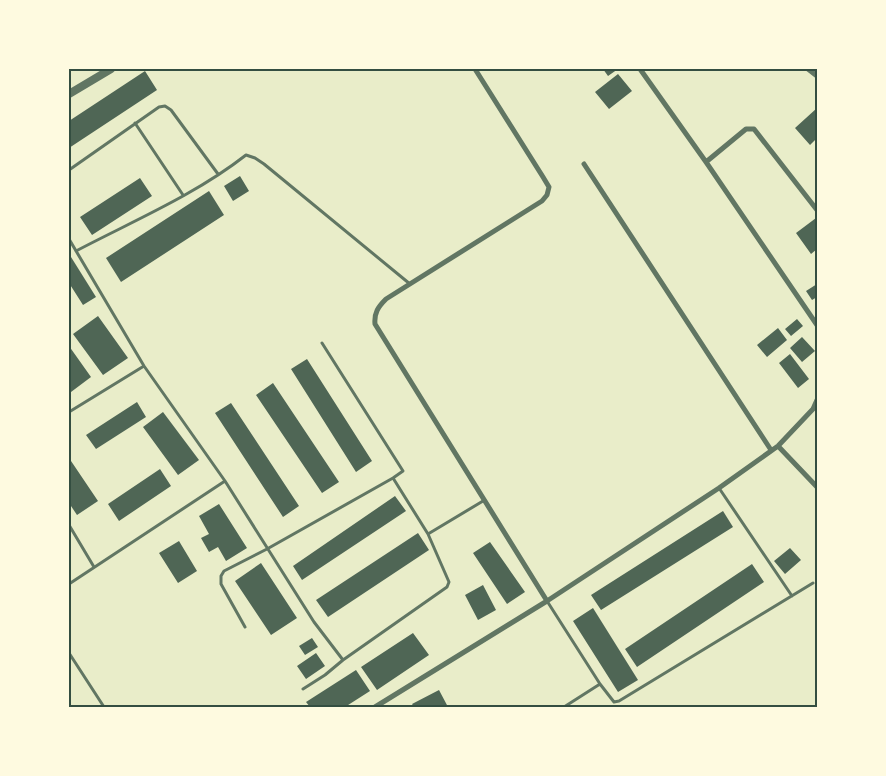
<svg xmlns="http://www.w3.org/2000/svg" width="886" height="776" font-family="'DejaVu Sans',sans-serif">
<rect width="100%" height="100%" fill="#e9edc9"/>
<path fill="#4f6655" d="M603,69h15l-10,7z
M145,71l12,19 -88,58v-27z
M618,74l14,17 -23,18 -14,-17z
M817,108v30l-7,7 -15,-17z
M240,176l9,15 -16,10 -9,-15z
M140,178l12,18 -60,39 -12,-18z
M209,191l15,24 -103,67 -15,-24z
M816,218l1,31 -6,5 -15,-21z
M71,257l25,40 -13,8 -14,-22v-25z
M817,284v13l-5,3 -6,-9z
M98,316l30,42 -25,17 -30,-41z
M797,319l6,7 -12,10 -6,-7z
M778,328l9,12 -20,17 -10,-12z
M802,337l13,14 -13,11 -12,-14z
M69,346l22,31 -20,15 -2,-3z
M790,354l19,25 -11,9 -19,-25z
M307,359l65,102 -16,11 -65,-103z
M273,383l66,99 -17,11 -66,-98z
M137,402l9,15 -50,32 -10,-14z
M231,403l68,103 -16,11 -68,-104z
M163,412l36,48 -21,15 -35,-48z
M69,458l29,43 -21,14 -8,-12z
M160,469l11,17 -52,35 -11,-17z
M395,496l11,15 -104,69 -9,-14z
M219,504l28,44 -21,13 -8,-14 -9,5 -8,-14 8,-4 -10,-18z
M723,511l10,16 -132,83 -10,-15z
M418,533l11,17 -101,67 -12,-17z
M179,541l18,30 -19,12 -19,-30z
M490,542l35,50 -18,12 -34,-51z
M790,548l11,12 -16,14 -11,-13z
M261,563l36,55 -26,17 -36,-54z
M752,564l12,18 -127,85 -12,-18z
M483,585l13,25 -18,10 -13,-25z
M593,608l45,72 -20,12 -45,-71z
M413,633l16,22 -52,35 -16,-23z
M312,638l6,9 -13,8 -6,-9z
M316,653l9,13 -19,13 -9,-13z
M356,670l14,21 -25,16h-35l-4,-5z
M439,690l9,17h-34l-2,-3z"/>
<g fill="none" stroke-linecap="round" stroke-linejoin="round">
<path stroke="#617663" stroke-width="3" d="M135,123l48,72
M69,170l90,-63 6,-1 6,4 47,64
M69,239l75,127 81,115 89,141 29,38 -18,15 -22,14
M76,251c57,-30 119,-56 170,-96l9,3 9,6 146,120
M69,412l75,-46
M719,488l73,108
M69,525l25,42
M428,534l55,-33
M69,584l156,-103
M547,601l53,83 -36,23
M245,627l-24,-43v-8l3,-5 43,-22 126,-71 10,-7 -81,-128
M69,653l35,54
M343,660l104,-73 2,-5 -21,-48 -35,-56
M600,684l14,18 5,-1 194,-118"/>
<path stroke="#617663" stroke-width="5" d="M475,69l68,108 6,10 -2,8 -5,6 -156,98c-8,8 -12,14 -11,25l172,277
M640,69l66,93 111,163
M808,69l9,7
M706,162l40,-33h8l63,81
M584,164l187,286
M778,446l39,41
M375,707l172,-106 172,-113 59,-42 35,-37 4,-9"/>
<path stroke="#617663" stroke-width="8" d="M69,94l42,-25"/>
</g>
<rect width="886" height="776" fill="none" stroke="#fefae0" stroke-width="140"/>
<rect x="70" y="70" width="746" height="636" fill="none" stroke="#344e41" stroke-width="2"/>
</svg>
